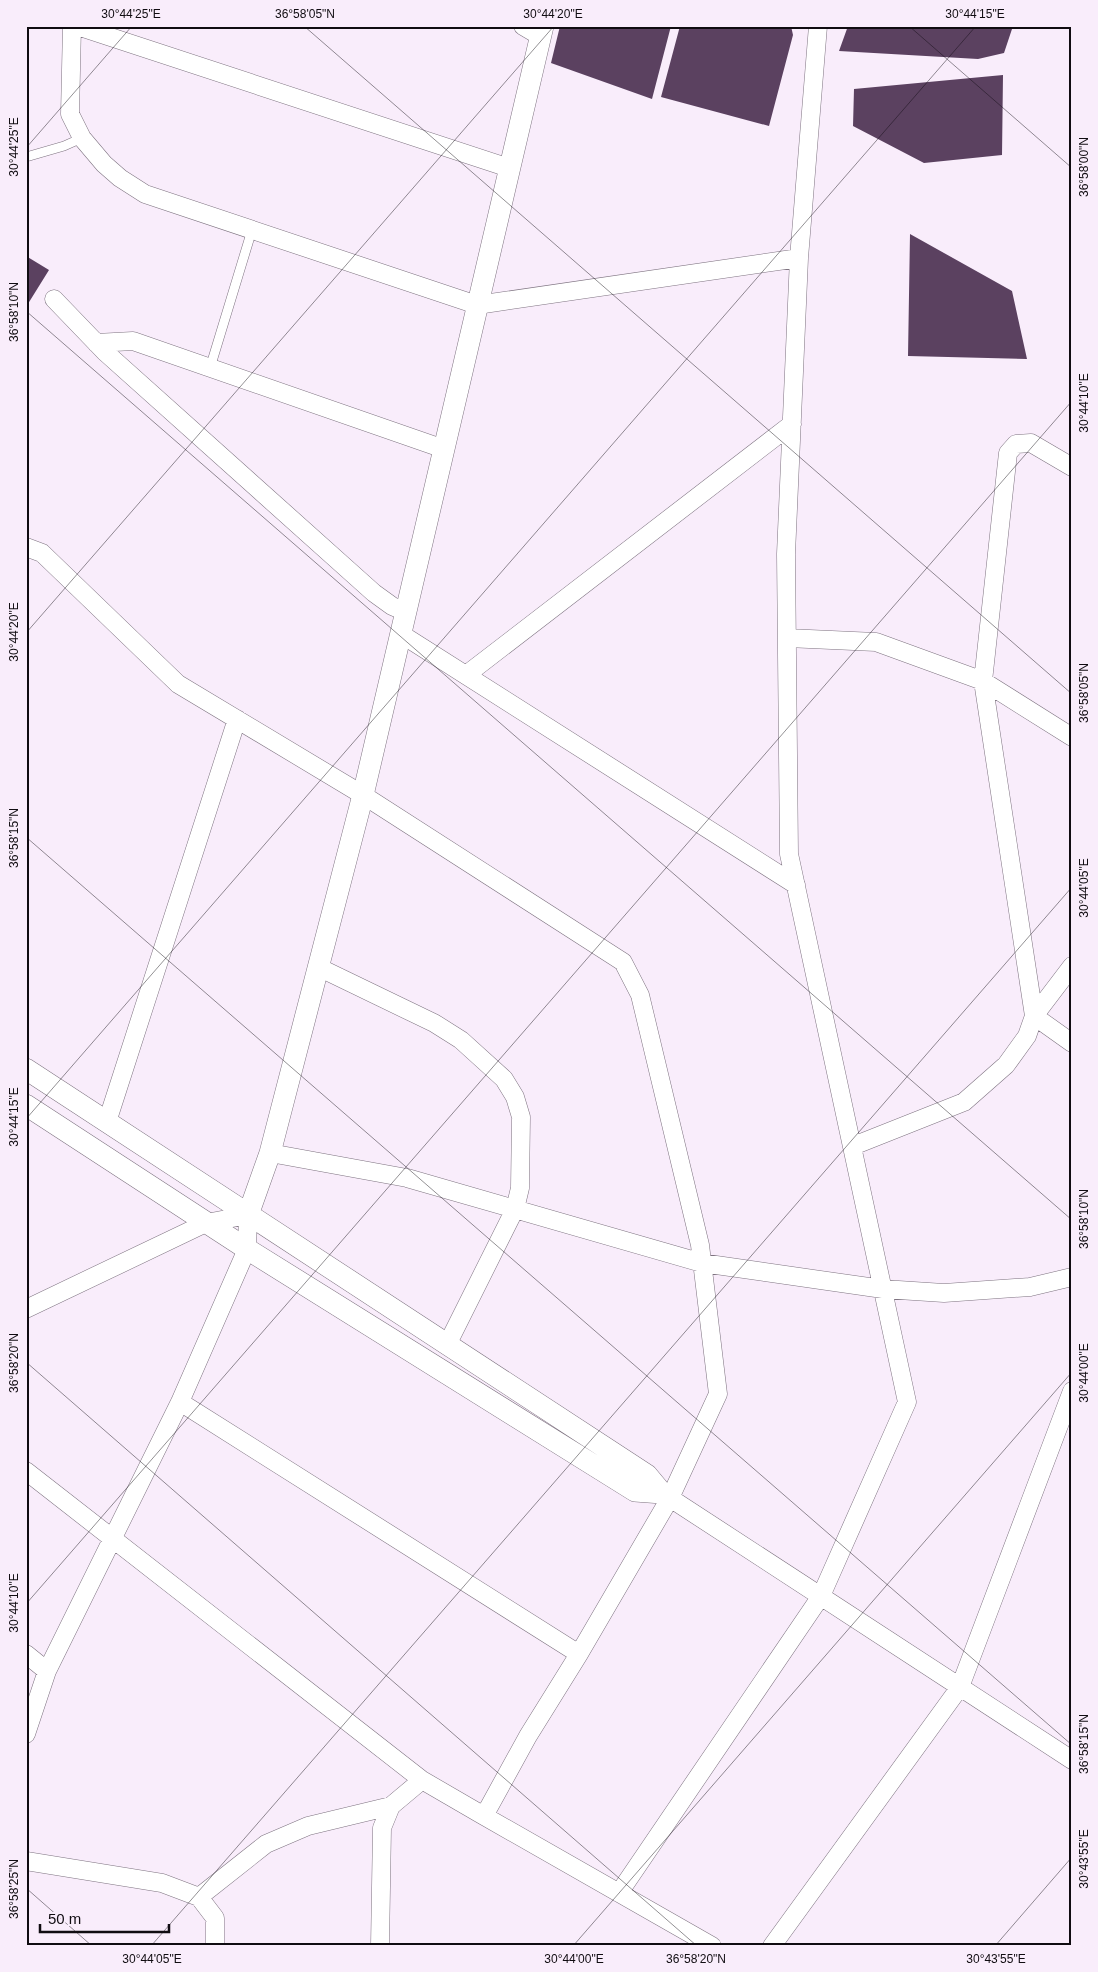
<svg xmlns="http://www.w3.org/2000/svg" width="1098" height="1972" font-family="Helvetica,sans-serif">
<rect width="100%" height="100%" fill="#f9edfb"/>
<path fill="#5b4160" d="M560,26h111l-19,73 -101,-36z
M680,26h111l2,9 -24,91 -108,-29z
M848,26h165l-9,27 -26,6 -139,-8z
M1003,75l-1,80 -78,8 -71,-37 1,-37z
M910,234l102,57 15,68 -119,-3z
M26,256l23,14 -23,37z"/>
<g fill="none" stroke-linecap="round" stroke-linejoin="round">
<defs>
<path id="service" d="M26,157l38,-11 18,-8
M210,368l42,-138"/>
<path id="minor" d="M72,26l-2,88 12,24 22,26 16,14 25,16 332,111 322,-47
M77,26l432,142
M523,26l17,10
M54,299l51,53 269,241 18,13 14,6
M96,343l37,-2 311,108
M26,547l16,6 136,131 185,111 260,167 17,33 60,250 18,149 -48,104 -91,156 -51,82 -44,80 228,130
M401,634l395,251
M787,638l89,4 107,39 89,56
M466,675l326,-251
M1072,966l-38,50 38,27
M318,967l116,56 27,17 43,39 11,18 6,20 -1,71 -5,21 -68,136
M107,1122l130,-403
M853,1146l111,-44 42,-37 21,-29 7,-20 -51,-335 25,-228 8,-9 15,-1 41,24
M270,1153l137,25 295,85 181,26 61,4 86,-6 42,-10
M26,1309l180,-86 42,-8 -1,34 -67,153 -133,269 -21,63
M180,1402l399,252
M26,1471l396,309 62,36
M670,1498l402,262
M26,1654l21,17
M26,1861l136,22 37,14 16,21v28
M619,1893l202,-297 86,-194 -118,-548 -3,-300 13,-296 19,-232
M199,1897l67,-53 42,-18 83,-20
M380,1946l2,-118 9,-22 31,-26
M772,1946l188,-259 112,-296"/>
<path id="tertiary" d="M26,1069l621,406 15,18 8,5
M26,1105l221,144 388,242 27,2
M248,1215l22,-62 93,-358 180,-769"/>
</defs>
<use href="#service" stroke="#7e7380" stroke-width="10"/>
<use href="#minor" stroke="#7e7380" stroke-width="19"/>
<use href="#tertiary" stroke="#7e7380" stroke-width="22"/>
<use href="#service" stroke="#fff" stroke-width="9"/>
<use href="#minor" stroke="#fff" stroke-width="18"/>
<use href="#tertiary" stroke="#fff" stroke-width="21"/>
</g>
<path fill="none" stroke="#100c11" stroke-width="1" stroke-opacity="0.45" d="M304,26l768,668M909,26l163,142M26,148l106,-122M26,311l1046,909M26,633l528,-607M26,837l1046,908M26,1119l950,-1093M26,1362l671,584M26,1604l1046,-1203M26,1888l66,58M151,1946l921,-1059M573,1946l499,-574M995,1946l77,-89"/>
<rect width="1098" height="1972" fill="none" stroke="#f9edfb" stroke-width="55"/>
<path d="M40 1924v8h129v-8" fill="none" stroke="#100c11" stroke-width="2.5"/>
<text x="48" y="1924" font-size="15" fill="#100c11" stroke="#f9edfb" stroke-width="4" paint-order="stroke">50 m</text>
<rect x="28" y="28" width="1042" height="1916" fill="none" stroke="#100c11" stroke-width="2"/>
<g font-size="12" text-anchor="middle" fill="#100c11">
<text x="131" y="18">30°44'25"E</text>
<text x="305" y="18">36°58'05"N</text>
<text x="553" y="18">30°44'20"E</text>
<text x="975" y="18">30°44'15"E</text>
<text transform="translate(14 147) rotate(-90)" y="4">30°44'25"E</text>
<text transform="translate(1084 167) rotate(-90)" y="4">36°58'00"N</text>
<text transform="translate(14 312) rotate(-90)" y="4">36°58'10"N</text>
<text transform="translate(1084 403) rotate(-90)" y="4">30°44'10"E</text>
<text transform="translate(14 632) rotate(-90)" y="4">30°44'20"E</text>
<text transform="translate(1084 693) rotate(-90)" y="4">36°58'05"N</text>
<text transform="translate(14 838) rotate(-90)" y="4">36°58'15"N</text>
<text transform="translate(1084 888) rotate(-90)" y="4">30°44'05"E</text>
<text transform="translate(14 1117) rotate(-90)" y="4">30°44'15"E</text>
<text transform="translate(1084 1219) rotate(-90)" y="4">36°58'10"N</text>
<text transform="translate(14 1363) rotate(-90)" y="4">36°58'20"N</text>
<text transform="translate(1084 1373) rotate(-90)" y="4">30°44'00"E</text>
<text transform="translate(14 1603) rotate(-90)" y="4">30°44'10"E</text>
<text transform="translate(1084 1744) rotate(-90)" y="4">36°58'15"N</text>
<text transform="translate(1084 1859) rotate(-90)" y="4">30°43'55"E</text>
<text transform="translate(14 1889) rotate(-90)" y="4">36°58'25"N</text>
<text x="152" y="1963">30°44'05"E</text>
<text x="574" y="1963">30°44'00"E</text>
<text x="696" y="1963">36°58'20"N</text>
<text x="996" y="1963">30°43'55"E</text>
</g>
</svg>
